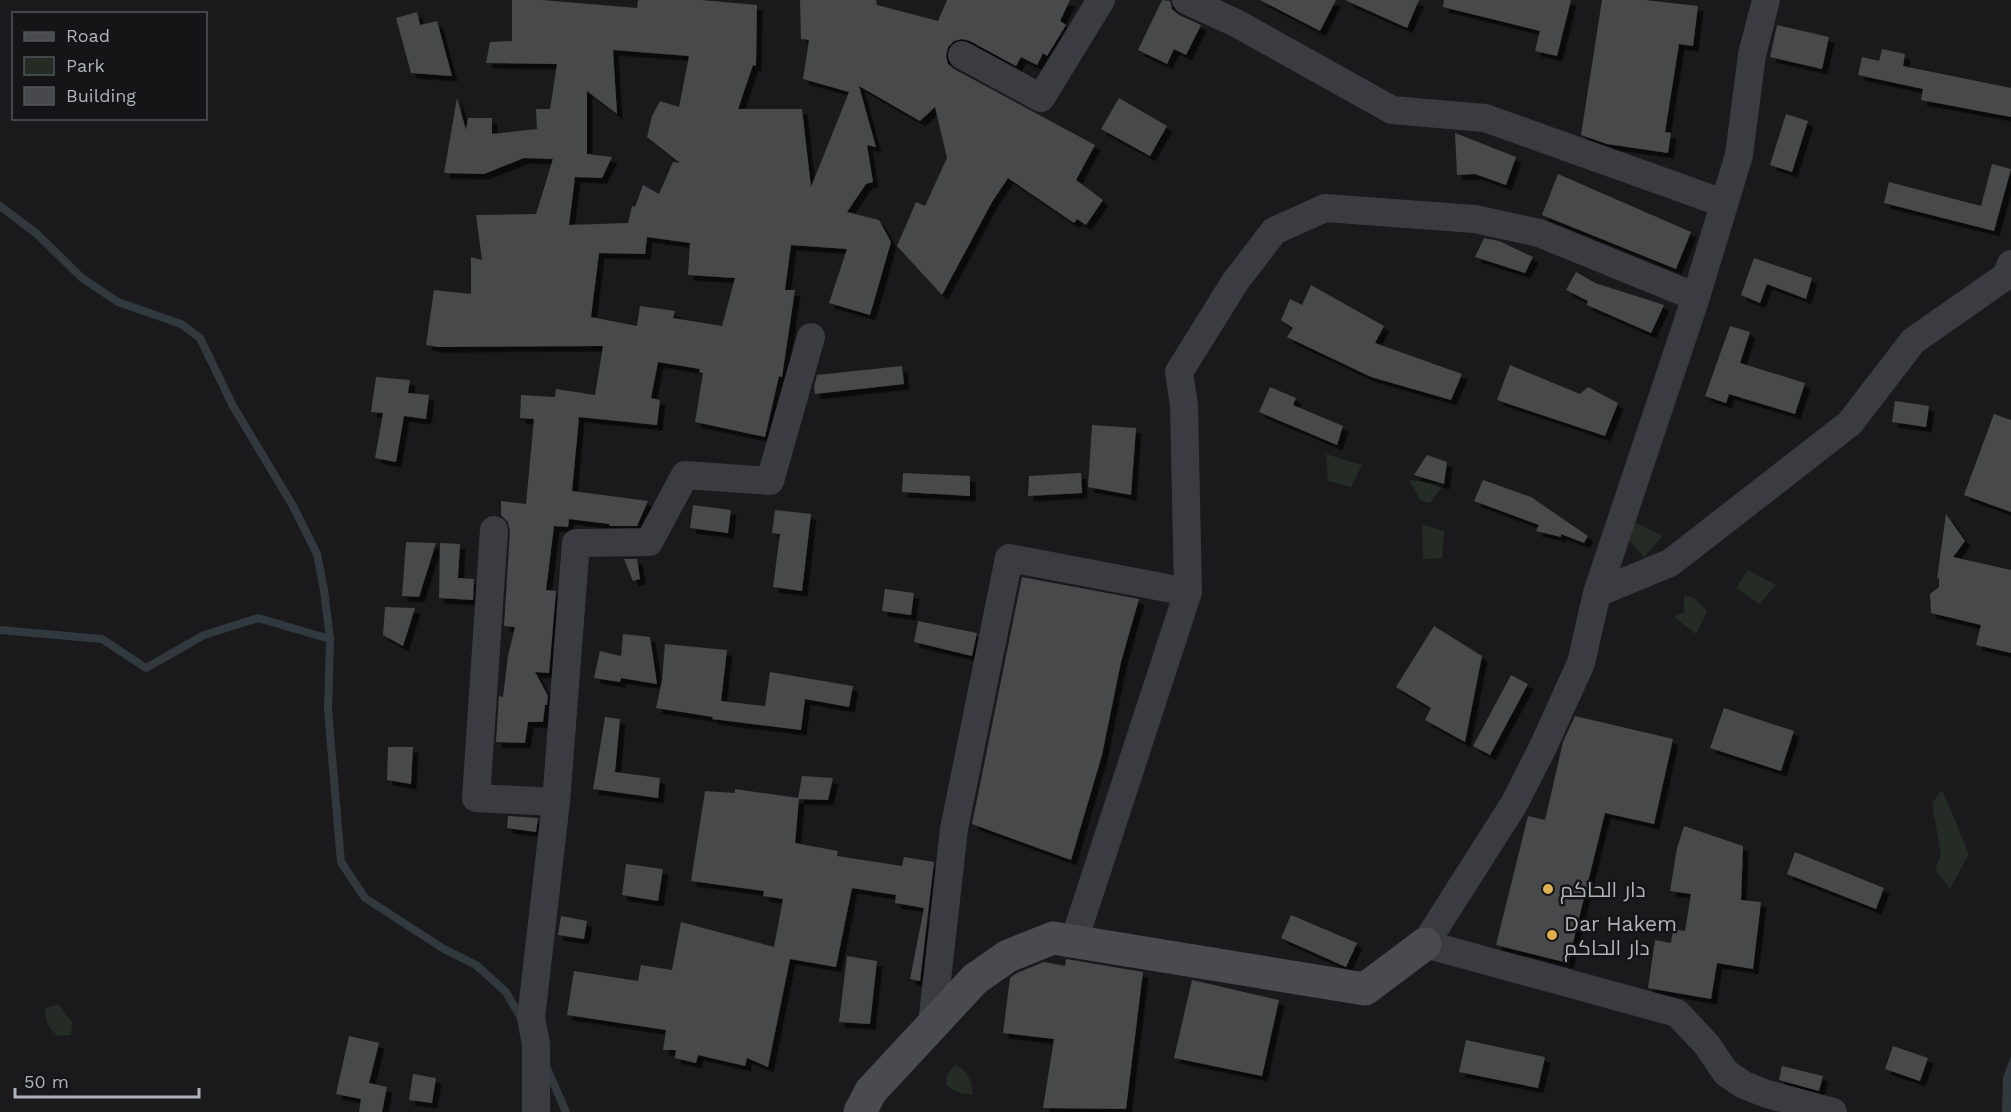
<svg xmlns="http://www.w3.org/2000/svg" width="2011" height="1112" font-family="'Work Sans',Cairo,sans-serif">
<defs>
<filter id="shadow"><feDropShadow dx="5.5" dy="5.5" stdDeviation="0" flood-color="#0009"/></filter>
</defs>
<rect width="100%" height="100%" fill="#1a1a1c"/>
<path fill="#242c25" d="M1326,454l36,11 -11,22 -23,-6z
M1409,480l35,4 -14,19 -10,-3z
M1628,519l34,17 -18,21 -20,-22z
M1422,524l22,7 -2,27 -19,1z
M1748,570l28,15 -17,19 -23,-16z
M1684,595l10,3 13,13 -11,23 -22,-17 10,-5z
M1942,790l27,64 -19,35 -15,-20 6,-14 -9,-52z
M58,1004l14,18 -1,13 -13,1c-10,-8 -14,-16 -12,-28z
M956,1065c12,7 15,15 17,29 -11,1 -18,-2 -27,-9l1,-11z"/>
<path fill="#31393f" d="M2011,1056v56h-9l1,-35z"/>
<g fill="none" stroke-linecap="round" stroke-linejoin="round">
<path stroke="#31393f" stroke-width="8" d="M0,206l37,28 45,44 36,24 63,22 19,14 33,68 60,100 24,48 7,36 6,49 -2,71 13,152 24,36 79,51 32,16 30,27 15,26
M0,630l102,9 44,29 58,-33 54,-17 72,21
M546,1066l20,46"/>
</g>
<path fill="#47484c" fill-rule="evenodd" filter="url(#shadow)" d="M512,0h30l95,8 1,-8h63l56,5 -1,61 -3,-1 -15,44h64l9,78 38,-95 -46,-13 6,-39 -8,-1 -1,-39h76l1,5 61,16 9,-21h123l-10,21 6,4 -19,31 -4,-3 -6,12 -16,-8 -5,9 -46,-25 -8,-2 -8,2 -6,6 -2,9 2,8 6,5 141,76 -19,35 27,20 -17,25 -9,-6 -3,4 -66,-45 -16,24 -50,93 -45,-49 19,-44 9,4 22,-48 -12,-51 -15,14 -61,-35 17,61 -9,-2 6,37 -7,2 -19,28 32,8 12,22 -21,73 -41,-12 18,-54 -56,-4 -6,45h10l-13,87 -3,-1 -14,61 -70,-15 8,-49 -4,-1 1,-3 -42,-7 -7,36 9,2 -3,25 -78,-8 -7,74 76,10 -11,25h-27l-1,-2 -40,-5 -1,8 -14,-1 -8,64 10,1 -7,82 -14,-1 13,24 -1,9h-2l-2,17h-15l-3,21 -29,-1 3,-46 4,1 5,-41 7,-29 -11,-1 6,-95 -2,-9 -7,-7v-14l25,3 8,-85 -14,-1 1,-23 34,2 1,-8 39,6 8,-49 -165,1 -12,-2 8,-55 37,4v-37l11,3 -6,-45 60,-1 17,-55 -29,-1 -40,16 -40,-1 13,-75 9,32 2,-12h24v16l45,-5 -1,-20h14l7,-45 -71,-1 4,-21 22,-1zM613,50l76,6 -10,51 -19,-6 -8,15 -5,21 33,26 -7,-1 -14,32 -16,-9 -8,22 -3,-1 -4,17 -59,2 6,-48 27,1 10,-21 -25,-3v-63l30,23zM647,237l43,6 -2,32 47,3 -13,48 -49,-8 2,-7 -35,-5 -3,20 -46,-9 8,-64 46,1z
M1162,0l8,1 2,8 7,6 22,10 -15,30 -12,-6 -7,15 -29,-14z
M1260,0h76l-16,31z
M1345,0h74l-12,28z
M1444,0h127l-14,56 -22,-5 5,-20 -97,-24z
M1602,0h43l53,6 -5,40 -14,-2 -14,88 6,1 -3,20 -61,-9 -26,-9z
M417,12l3,13 17,-4 15,55 -41,-3 -15,-55z
M1777,25l52,12 -7,32 -52,-12z
M1882,49l23,5 -2,12 108,22v29l-90,-17 2,-11 -65,-14 4,-18 17,4z
M1119,98l48,28 -17,30 -49,-27z
M1786,114l22,7 -16,51 -22,-7z
M1455,133l61,24 -10,28 -31,-11 -18,1z
M1992,164l19,5 -17,62 -110,-28 5,-21 92,24z
M1558,174l133,58 -15,37 -134,-54z
M1484,238l15,3 34,16 -8,16 -50,-16z
M1754,258l58,20 -6,21 -39,-15 -7,19 -19,-8z
M1576,272l19,11 69,22 -13,28 -64,-28 1,-4 -22,-11z
M1311,285l73,41 -9,17 87,31 -11,26 -80,-23 -84,-40 6,-9 -12,-8 9,-21 12,6z
M1730,326l20,6 -10,31 65,20 -10,31 -66,-20 -3,9 -21,-7z
M1510,365l70,29 8,-7 30,16 -13,33 -108,-36z
M902,366l2,18 -89,10 -1,-7 3,-12z
M376,377l34,3 -2,13 21,2 -3,24 -22,-3 -8,46 -21,-4 8,-45 -12,-1z
M1270,387l26,11 -3,7 50,21 -6,19 -78,-33z
M1895,401l34,5 -3,21 -34,-5z
M1994,414l17,6v92l-47,-17z
M1092,425l44,3 -5,67 -43,-8z
M1427,455l20,7 -3,22 -30,-9z
M903,473l67,3v20l-68,-4z
M1081,473l1,20 -54,3 1,-20z
M1483,480l48,17 57,39 -4,7 -23,-9v3l-25,-6 3,-6 -65,-24z
M693,505l38,5 -3,23 -38,-5z
M775,510l36,4 -9,77 -29,-4 7,-53 -8,-1z
M1946,514l19,27 -12,16 58,13v83l-35,-8 5,-20 -50,-12 -1,-19 9,-7v-10l-2,2z
M406,542l30,1 -17,54 -17,-1z
M440,543l20,1 -2,34 16,1 -1,21 -34,-2z
M624,559h13l3,20 -7,2z
M1022,577l117,22 -18,63 -19,93 -31,105 -99,-36z
M885,589l29,4 -3,22 -29,-4z
M385,607l30,1 -12,38 -20,-11z
M918,621l59,12 -5,23 -58,-14z
M1434,626l48,30 -17,86 -40,-22 6,-12 -35,-21z
M623,634l27,3 7,47 -36,-6 -1,4 -26,-4 6,-27 21,5z
M665,644l62,6 -6,51 44,5 5,-34 83,14 -4,21 -44,-8 -4,31 -89,-11 1,-2 -57,-9 6,-28z
M1511,675l17,9 -38,71 -17,-9z
M1724,708l70,23 -13,40 -71,-23z
M1575,716l98,23 -19,85 -49,-11 -37,150 -72,-18 32,-129 17,4 18,-78z
M605,717l15,2 -5,53 45,6 -2,20 -65,-9z
M388,747h25l-2,37 -24,-4z
M802,776l31,2 -5,22 -29,-1 -4,44 43,8 -1,5 65,10 2,-9 30,5 -14,119 -10,-2 14,-71 -29,-5 1,-8 -44,-7 -16,79 -46,-8 -22,108 -21,-9 -2,8 -47,-11 -2,8 -21,-5 1,-8h-13l3,-20 -99,-15 7,-44 64,10 3,-16 31,5 9,-48 93,25 9,-48 -20,-3 1,-5 -73,-10 14,-90 30,2v-4l63,9z
M508,816l30,2 -2,14 -29,-4z
M1684,826l59,20 -2,54 20,2 -8,67 -36,-6 -6,36 -63,-11 7,-48 16,3 2,-14 12,2 6,-37 -21,-3 7,-43z
M1795,852l89,36 -8,21 -89,-35z
M626,864l37,5 -5,32 -36,-6z
M1291,915l66,28 -11,24 -65,-29z
M561,916l26,5 -3,18 -26,-4z
M847,956l30,5 -7,63 -31,-2z
M1066,959l77,13 -17,137 -83,-1 11,-69 -51,-6 7,-55 7,-5 27,-11 21,4z
M1192,980l87,20 -17,76 -88,-18z
M349,1036l30,7 -10,40 18,4 -5,25h-23l2,-13 -25,-5z
M1466,1040l79,17 -7,31 -79,-16z
M1893,1046l35,12 -8,23 -35,-12z
M1782,1066l41,10 -4,15 -40,-11z
M413,1074l23,4 -4,25 -23,-3z"/>
<g fill="none" stroke-linecap="round" stroke-linejoin="round">
<path stroke="#3b3c41" stroke-width="28" d="M1186,0l50,23 156,87 93,8 238,85
M1766,0l-14,55 -13,100 -43,142 -99,296 -16,70 -39,86 -28,55 -89,140 252,69 30,32 19,28 18,12 23,9 66,18
M962,55l79,43 60,-98
M494,530l-18,268 80,4
M1597,593l73,-30 180,-140 63,-82 93,-65 5,-12
M1074,941l114,-349 -4,-187 -5,-33 56,-90 39,-51 51,-23 150,11 64,14 157,64
M932,1024l22,-195 55,-271 179,34
M536,1112v-68l-5,-26 25,-216 20,-259 73,-1 36,-67 85,6 41,-144"/>
<path stroke="#4a4b50" stroke-width="33" d="M860,1112l11,-21 104,-112 33,-23 45,-18 312,51 60,-45"/>
</g>
<g fill="#dfae4f" stroke="#151517" stroke-width="2">
<circle cx="1548" cy="889" r="6"/>
<circle cx="1552" cy="935" r="6"/>
</g>
<g text-anchor="middle" dominant-baseline="central" stroke-width="5" stroke-linejoin="round" paint-order="stroke">
<g font-size="21" fill="#aeb2ba" stroke="#151517" text-anchor="start">
<text x="1560" y="889">دار الحاكم</text>
<text x="1564" y="923">Dar Hakem<tspan x="1564" dy="24">دار الحاكم</tspan></text>
</g>
</g>
<rect x="12" y="12" width="195" height="108" fill="#151517" stroke="#525458" stroke-width="1.5"/>
<rect x="24" y="32" width="30" height="9" fill="#4a4b50" stroke="#525458" stroke-width="1.5"/>
<text x="66" y="42" font-size="18" fill="#aeb2ba">Road</text>
<rect x="24" y="57" width="30" height="18" fill="#242c25" stroke="#525458" stroke-width="1.5"/>
<text x="66" y="72" font-size="18" fill="#aeb2ba">Park</text>
<rect x="24" y="87" width="30" height="18" fill="#47484c" stroke="#525458" stroke-width="1.5"/>
<text x="66" y="102" font-size="18" fill="#aeb2ba">Building</text>
<path d="M15 1088v9h184v-9" fill="none" stroke="#aeb2ba" stroke-width="3"/>
<text x="24" y="1088" font-size="18" fill="#aeb2ba" stroke="#151517" stroke-width="4.5" paint-order="stroke">50 m</text>
</svg>
